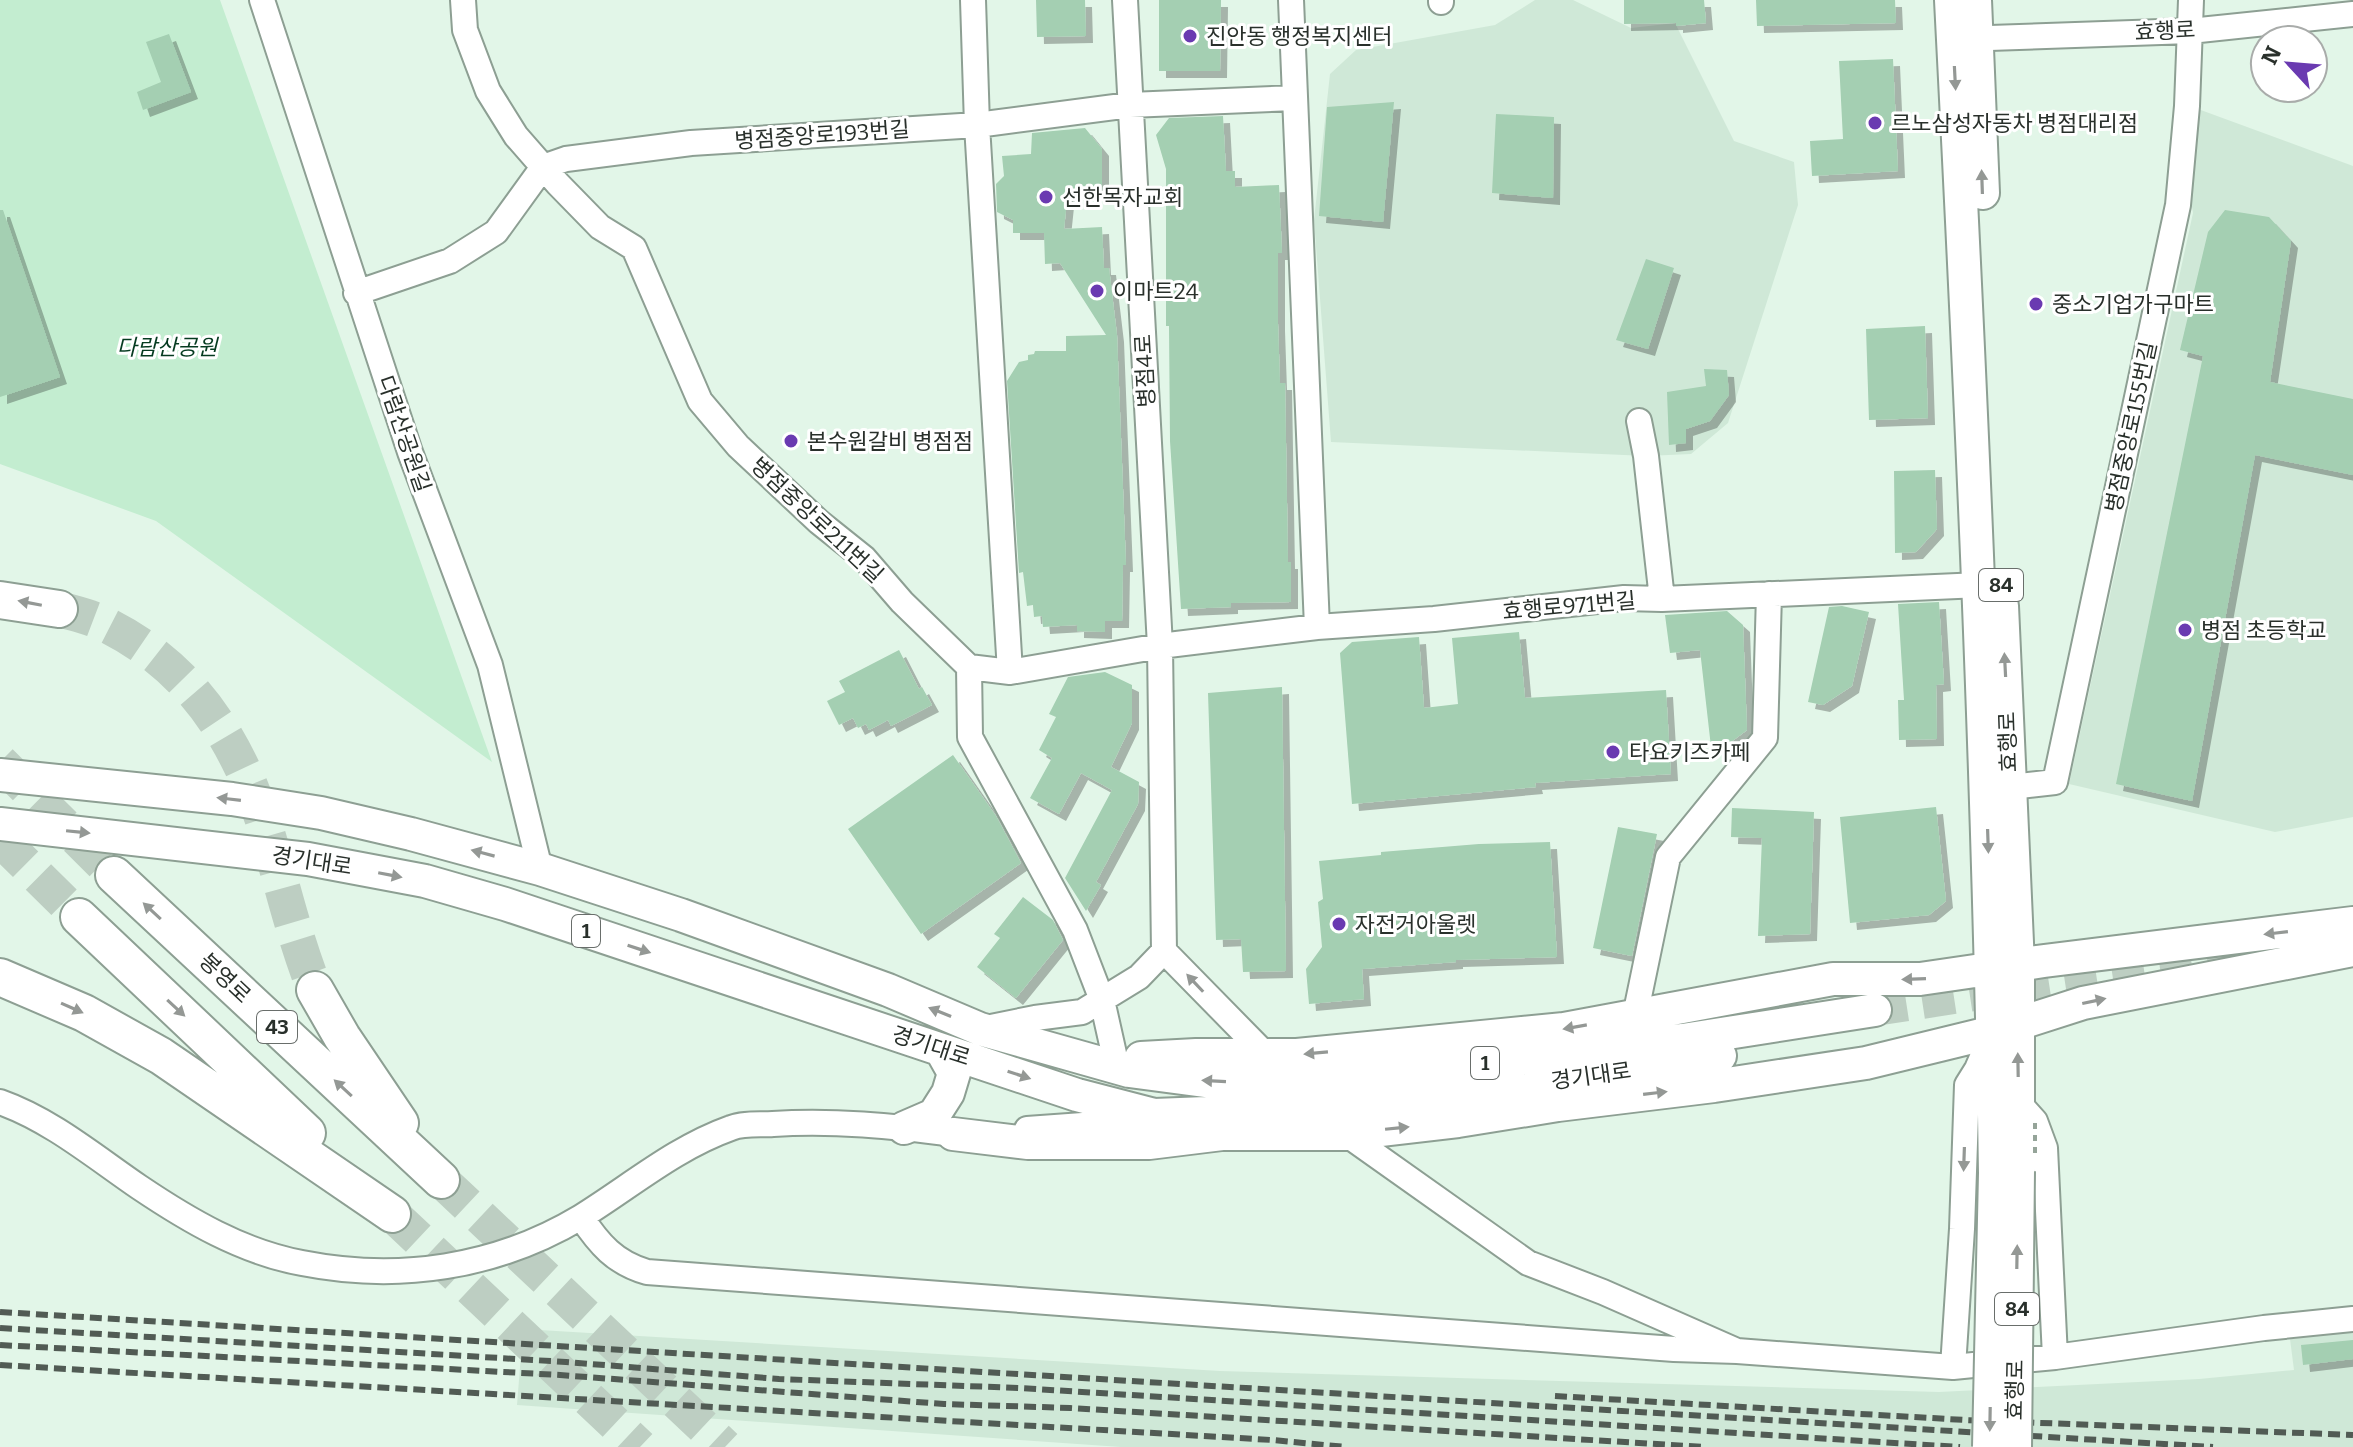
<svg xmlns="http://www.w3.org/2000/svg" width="2353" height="1447" font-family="Bitter,'Noto Sans KR',serif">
<defs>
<filter id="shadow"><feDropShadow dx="7" dy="7" stdDeviation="0" flood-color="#0004"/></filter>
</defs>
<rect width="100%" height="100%" fill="#e2f6e8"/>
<path fill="#cfe8d7" d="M1535,0h38l58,28 44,-5 59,118 60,21 4,43 -70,218 -37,31 -45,2 -315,-14 -17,-222 16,-146 26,-24 139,-25z
M2198,109l155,57v651l-78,15 -206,-48 124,-571 -9,-56z
M523,1329l697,42 719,21 260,-13 95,-9 -4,-31 63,-7v115h-1232l-604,-42z"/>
<path fill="#c3edd0" d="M0,0h220l272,762 -336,-241 -156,-57z"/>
<path fill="#a4cfb2" filter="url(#shadow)" d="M1036,0h49l1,36 -49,1z
M1159,0h62l-1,71h-61z
M1624,0h80l2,23 -30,3v-3l-52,1z
M1756,0h139l1,23 -139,3z
M169,34l22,58 -48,18 -6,-18 24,-10 -15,-40z
M1893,59l5,112 -86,5 -2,-35 33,-2 -4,-78z
M1394,102l-11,120 -64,-6 8,-109z
M1496,114l58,3 -1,81 -61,-5z
M1223,116l3,55h9v16l44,-2 3,68h-4v71l2,59h5l3,179h3v40l-60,1v4l-50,2 -11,-168 -1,-115h-3v-157l-10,-34 13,-17z
M1085,128l17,21v43l-34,-1 -4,38 38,-2 2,41h5l8,67 9,230h-3l-1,56h-17v11l-28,-1v-6l-34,2 -1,-11 -8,1 -1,-12 -6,1 -4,-34 -4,1 -12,-192 12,-19 9,-2v-5l6,-1 1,-3h31v-15l40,-1 -46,-72 -15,1 -1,-31h-31v-13l-16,-8 -1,-28 8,-8 -2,-20 29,-2 1,-21z
M0,210h3l57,167 -60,20z
M2225,210l44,7 22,24 -21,141 83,17v76l-98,-20 -63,346 -76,-17 87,-428 -23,-6 28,-118z
M1646,259l28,9 -26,81 -32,-9z
M1925,326l3,92 -59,2 -3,-91z
M1704,369l23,1 2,25 -19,26 -24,8v14l-17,2 -2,-53 39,-6z
M1935,470l2,59 -21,23 -21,1 -1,-82z
M1939,602l5,82 -8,1 1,54 -38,1 -1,-40h6l-6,-96z
M1842,606l27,6 -17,74 -29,19 -15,-3 21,-95z
M1727,611l16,14 4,105 -20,15 -16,2 -11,-97 -30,3 -5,-38z
M1519,632l6,66 141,-8 5,84 -136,9 1,4 -184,17 -12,-151 12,-11 67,-5 5,71 34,-4 -6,-66z
M899,650l20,39 3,-2 10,18 -41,21 -3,-6 -19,10 -3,-6 -8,4 -5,-10 -14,7 -12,-24 18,-9 -6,-11z
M1105,672l27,13v38l-21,44 28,15 -1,22 -42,78 5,3 -15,26 -21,-33 47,-88 -31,-17 -22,41 -29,-16 22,-40 -13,-8 17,-33 -7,-3 19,-37z
M1282,687l4,284 -43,1 -2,-33 -25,1 -8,-247z
M953,755l43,61 25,47 -100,71 -73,-105z
M1936,807l10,94 -17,14 -79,8 -10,-106z
M1732,808l82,4 -4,122 -52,2 4,-98 -31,-1z
M1618,827l39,7 -25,122 -39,-8z
M1550,842l7,115 -101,3v2l-94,7 2,30 -55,5 -3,-35 16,-22 -4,-45 5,-3 -4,-38 62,-6v-3l98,-8z
M1023,897l30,23 10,20 -47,58 -39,-31 23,-29 -6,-4z
M2353,1340v19l-50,6 -2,-20z"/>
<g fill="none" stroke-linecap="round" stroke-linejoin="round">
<path stroke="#bdcec2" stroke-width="32" stroke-dasharray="32 16" stroke-linecap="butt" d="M1875,1010l423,-64"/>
<path stroke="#bdcec2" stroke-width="36" stroke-dasharray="36 18" stroke-linecap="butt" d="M59,609c13,4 28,7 41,13 94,44 142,124 170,221 14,50 26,99 45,147
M0,762l114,113
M0,839l79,78
M441,1180l284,267
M392,1214l248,233"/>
<defs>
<path id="minor" d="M262,0l148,452 80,213 50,204
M463,0l2,30 23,61 28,45 42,48 42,43 34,21 66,153 38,45 81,76 45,36 38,44 67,65 1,70 105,193 27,70 15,67
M1125,0l35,646 4,305
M1291,0l26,627
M1441,0v2
M1960,39l230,-8 163,-17
M356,293l94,-32 46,-29 47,-65 23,-8 125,-16 286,-18 -4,-125
M1639,421l7,35 16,143
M969,667l41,5 150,-26 157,-19 117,-8 190,-21 38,1 318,-14
M1010,672l-33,-547 153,-20 164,-7
M1993,789l62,-7 123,-577 9,-99 4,-106
M1164,951l102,104
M1635,1016l33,-159 97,-119 4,-144
M981,1029l54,-11 47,-6 57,-35 25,-26
M0,1102c51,18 95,55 139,85 49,33 103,65 163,76 96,19 194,5 279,-46 50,-31 94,-69 150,-89 12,-5 29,-3 42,-4 60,-4 120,2 180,10l17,-1
M2018,1102l17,19 10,27 10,209
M1027,1129l98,-7 28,-7
M1346,1134l182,129 75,29 134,59 216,16 102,-10 209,-29 89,-9
M581,1217c18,27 34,46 66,55l1027,77 63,2
M1953,1367l9,-138 5,-144 10,-16 12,-28"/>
<path id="major" d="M1951,0c20,391 38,782 44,1173
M1975,0l8,193
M2002,606l16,359v206
M0,775l232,24 89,14 90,21 129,35 141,46 207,75 92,39 149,42 83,11 94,1 130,-14 247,-29 192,-30
M0,824l308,35 117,22 80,23 572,191 77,20 205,-8 361,-51
M1141,1058l55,-3h101l267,-26 269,-50h87l124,-18 309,-38
M904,1128l30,-13 14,-22 6,-20 -13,-23
M953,1134l75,9h121l73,-9
M1227,1134h119l112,-13 100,-16 156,-19 152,-23 127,-31 90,-29 270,-53"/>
<path id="highway" d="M0,600l59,9
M114,875l327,305
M79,917l228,216
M0,977l84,36 77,43 231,158
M315,990l27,47 58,86"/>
</defs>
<use href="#minor" stroke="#8d9f93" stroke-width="28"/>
<use href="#major" stroke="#8d9f93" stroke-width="36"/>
<use href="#highway" stroke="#8d9f93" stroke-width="40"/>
<use href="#minor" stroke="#fff" stroke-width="24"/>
<use href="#major" stroke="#fff" stroke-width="32"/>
<use href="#highway" stroke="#fff" stroke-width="36"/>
<path stroke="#515b54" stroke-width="6" stroke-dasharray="12 6" stroke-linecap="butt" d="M0,1312l2213,135
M0,1328l566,34 213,17 240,9 941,59
M0,1345l560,30 384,29 126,4 635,39
M0,1365l1272,75 74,7
M1555,1396l410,24 388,15"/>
<defs>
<path id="major-bridge" d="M1989,1447l6,-274
M2015,1447l3,-276"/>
</defs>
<use href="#major-bridge" stroke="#8d9f93" stroke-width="36" stroke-linecap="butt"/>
<path stroke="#95a499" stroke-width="4" stroke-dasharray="6 6" stroke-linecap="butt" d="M2035,1153v-32"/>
<use href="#major-bridge" stroke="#fff" stroke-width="32"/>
</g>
<defs><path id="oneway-solid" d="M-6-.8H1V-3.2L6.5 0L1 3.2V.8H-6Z" transform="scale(2)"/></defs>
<g fill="#949895">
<use href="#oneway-solid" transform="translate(1955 78) rotate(87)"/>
<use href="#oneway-solid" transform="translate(1982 182) rotate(-92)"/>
<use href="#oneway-solid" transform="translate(30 603) rotate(-169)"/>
<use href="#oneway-solid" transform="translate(2005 665) rotate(-93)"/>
<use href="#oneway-solid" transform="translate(229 799) rotate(-173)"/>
<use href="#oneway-solid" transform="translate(78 832) rotate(6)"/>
<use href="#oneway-solid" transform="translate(1988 841) rotate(88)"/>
<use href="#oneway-solid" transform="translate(483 853) rotate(-165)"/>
<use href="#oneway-solid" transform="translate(390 875) rotate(11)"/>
<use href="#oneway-solid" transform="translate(152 911) rotate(-137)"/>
<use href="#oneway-solid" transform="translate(2276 933) rotate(173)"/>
<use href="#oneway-solid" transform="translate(639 949) rotate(18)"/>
<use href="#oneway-solid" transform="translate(1914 979) rotate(178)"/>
<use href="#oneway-solid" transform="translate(1195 983) rotate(-133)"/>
<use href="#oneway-solid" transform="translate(2094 1001) rotate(-12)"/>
<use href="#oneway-solid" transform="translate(72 1008) rotate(24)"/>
<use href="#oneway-solid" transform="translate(176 1008) rotate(43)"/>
<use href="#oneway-solid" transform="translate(940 1012) rotate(-158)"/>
<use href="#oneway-solid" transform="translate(1575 1027) rotate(170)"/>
<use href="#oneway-solid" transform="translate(1316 1053) rotate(175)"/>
<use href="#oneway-solid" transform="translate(2018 1065) rotate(-91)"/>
<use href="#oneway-solid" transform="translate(1019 1075) rotate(18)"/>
<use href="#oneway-solid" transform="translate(1214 1081) rotate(-177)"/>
<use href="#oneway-solid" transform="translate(343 1088) rotate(-137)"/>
<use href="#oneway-solid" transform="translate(1655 1093) rotate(-7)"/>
<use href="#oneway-solid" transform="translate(1397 1128) rotate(-6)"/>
<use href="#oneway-solid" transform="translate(1964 1159) rotate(92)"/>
<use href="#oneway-solid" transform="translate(2017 1257) rotate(-89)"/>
<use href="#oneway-solid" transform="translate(1990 1419) rotate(91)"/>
</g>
<g fill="#6a3ab1" stroke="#fff" stroke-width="3">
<circle cx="1190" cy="36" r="8"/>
<circle cx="1875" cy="123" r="8"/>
<circle cx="1046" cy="197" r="8"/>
<circle cx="1097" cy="291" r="8"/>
<circle cx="2036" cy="304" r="8"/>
<circle cx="791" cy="441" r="8"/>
<circle cx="2185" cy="630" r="8"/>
<circle cx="1613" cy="752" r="8"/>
<circle cx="1339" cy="924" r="8"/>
</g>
<g text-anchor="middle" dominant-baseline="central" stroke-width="6" stroke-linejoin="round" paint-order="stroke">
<g fill="#fff" stroke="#696e6b" stroke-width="2">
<rect x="1979" y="569" width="44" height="32" rx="6"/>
<rect x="572" y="915" width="28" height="32" rx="6"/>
<rect x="257" y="1011" width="40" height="32" rx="6"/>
<rect x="1471" y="1047" width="28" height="32" rx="6"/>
<rect x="1995" y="1293" width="44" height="32" rx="6"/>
</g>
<g font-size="20" font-weight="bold" fill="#29302b">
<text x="2001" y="585">84</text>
<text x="586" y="931">1</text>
<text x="277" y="1027">43</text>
<text x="1485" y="1063">1</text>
<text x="2017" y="1309">84</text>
</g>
<g font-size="22" fill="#29302b" stroke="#fff">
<text transform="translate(2165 31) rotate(-3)">효행로</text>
<text transform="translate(822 135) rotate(-4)">병점중앙로193번길</text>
<text transform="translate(1145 371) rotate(-93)">병점4로</text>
<text transform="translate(2131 427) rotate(-78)">병점중앙로155번길</text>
<text transform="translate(404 434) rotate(71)">다람산공원길</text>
<text transform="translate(817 520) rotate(43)">병점중앙로211번길</text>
<text transform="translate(1569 606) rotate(-5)">효행로971번길</text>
<text transform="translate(2008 742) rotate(-92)">효행로</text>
<text transform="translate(312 861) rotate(9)">경기대로</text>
<text transform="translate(225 978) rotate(43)">봉영로</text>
<text transform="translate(931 1046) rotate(18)">경기대로</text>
<text transform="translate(1591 1076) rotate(-8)">경기대로</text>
<text transform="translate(2015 1390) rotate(-89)">효행로</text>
</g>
<g font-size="22" fill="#29302b" stroke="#fff" text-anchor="start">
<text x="1206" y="36">진안동 행정복지센터</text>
<text x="1891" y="123">르노삼성자동차 병점대리점</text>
<text x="1062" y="197">선한목자교회</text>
<text x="1113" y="291">이마트24</text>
<text x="2052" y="304">중소기업가구마트</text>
<text x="807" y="441">본수원갈비 병점점</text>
<text x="2201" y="630">병점 초등학교</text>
<text x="1629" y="752">타요키즈카페</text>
<text x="1355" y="924">자전거아울렛</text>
</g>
<g font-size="22" font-style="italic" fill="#053b20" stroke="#fff">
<text x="167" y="347">다람산공원</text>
</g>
</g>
<g transform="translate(2289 64) rotate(296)"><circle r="38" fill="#ffffff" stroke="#a9acaa" stroke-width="2"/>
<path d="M0-6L14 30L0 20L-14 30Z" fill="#6a3ab1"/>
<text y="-12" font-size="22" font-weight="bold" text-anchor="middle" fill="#29302b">N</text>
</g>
</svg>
